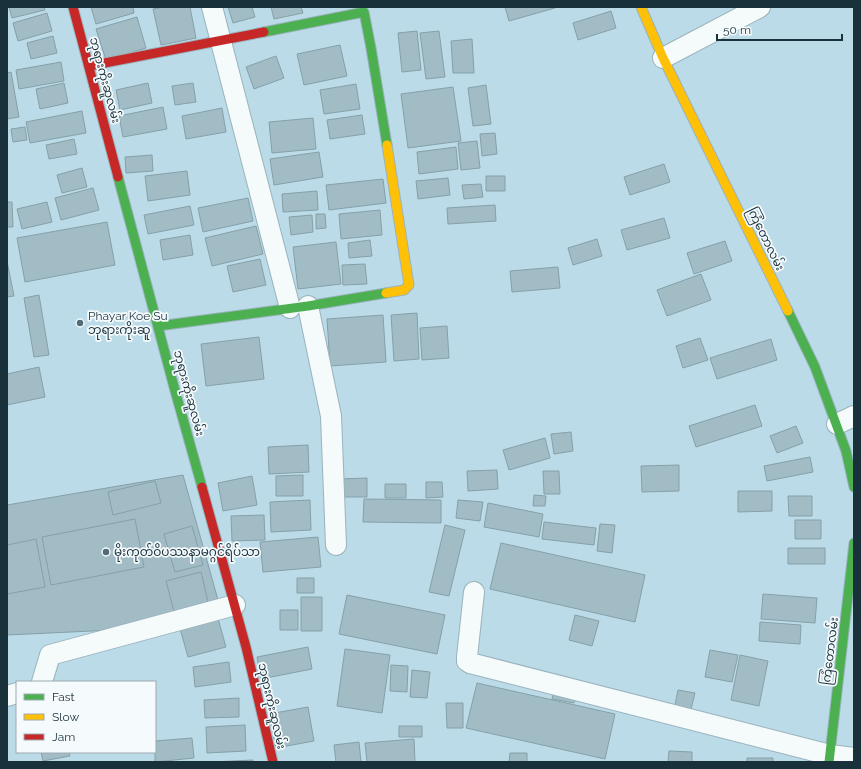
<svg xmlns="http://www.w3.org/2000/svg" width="861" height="769" font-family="Raleway,'Noto Sans Myanmar',sans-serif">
<rect width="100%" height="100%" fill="#badbe7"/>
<path fill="#a2bcc5" stroke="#86a0a9" d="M9,7h35l1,3 -33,8z
M91,7h42l1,6 -38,11z
M164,7h26l6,31 -35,7 -8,-36z
M228,7h24l3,10 -22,6z
M271,7h30l2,6 -29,6z
M505,7h50v1l-46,13z
M611,11l5,17 -38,12 -5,-17z
M47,13l5,18 -34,10 -5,-18z
M137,17l9,31 -40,12 -10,-31z
M417,31l4,39 -19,2 -4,-39z
M439,31l6,46 -19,2 -6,-46z
M53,36l4,17 -26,6 -4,-16z
M472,39l2,34h-21l-2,-32z
M340,45l7,31 -43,9 -7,-31z
M276,56l8,22 -30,11 -8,-22z
M61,62l3,19 -45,8 -3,-19z
M11,72l8,45 -12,2v-46z
M64,83l4,20 -28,6 -4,-20z
M148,83l4,20 -32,7 -4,-20z
M193,83l3,19 -21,3 -3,-19z
M356,84l4,25 -36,5 -4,-24z
M486,85l5,39 -18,2 -5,-38z
M453,87l8,54 -53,7 -7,-54z
M163,107l4,22 -44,8 -4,-21z
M222,108l4,24 -40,7 -4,-23z
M82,111l4,22 -56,10 -4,-21z
M362,115l3,19 -35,5 -3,-19z
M313,118l3,31 -44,4 -3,-31z
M25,127l2,13 -14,2 -2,-13z
M495,133l2,21 -15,2 -2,-22z
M74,139l3,15 -28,5 -3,-14z
M477,141l3,27 -19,2 -3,-27z
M456,147l2,22 -39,5 -2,-22z
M319,152l4,25 -49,8 -4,-26z
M152,155l1,16 -27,2 -1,-16z
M664,164l6,18 -40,13 -6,-18z
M82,168l5,19 -25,6 -5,-18z
M187,171l3,24 -42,6 -3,-25z
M486,176h19v15h-19z
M448,178l2,17 -32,4 -2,-18z
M383,179l3,24 -57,7 -3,-25z
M481,184l2,13 -19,2 -2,-14z
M93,188l6,22 -38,10 -6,-22z
M317,191l1,19 -35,2 -1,-18z
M248,198l5,23 -50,11 -5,-24z
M7,202h5l1,25h-6z
M47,202l5,20 -30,7 -5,-20z
M495,205l1,16 -48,3 -1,-16z
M190,206l4,19 -46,9 -4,-19z
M380,210l2,25 -41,4 -2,-25z
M316,214h9l1,14 -10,1z
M312,215l1,17 -22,3 -2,-18z
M664,218l6,20 -43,12 -6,-20z
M107,222l8,43 -90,17 -8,-44z
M256,226l7,28 -51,12 -7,-28z
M190,235l3,20 -30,5 -3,-20z
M597,239l5,17 -29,9 -5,-17z
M370,240l2,16 -23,2 -1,-15z
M725,241l7,20 -38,13 -7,-21z
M336,242l5,42 -43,5 -5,-42z
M260,259l6,26 -33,7 -6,-26z
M7,261l7,35 -7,1z
M365,264l2,20 -24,1 -1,-20z
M558,267l2,21 -48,4 -2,-21z
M701,274l10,26 -44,16 -10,-26z
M39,295l10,60 -15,2 -10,-59z
M417,313l2,46 -25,2 -3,-46z
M383,315l3,47 -56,4 -3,-47z
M447,326l2,32 -27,2 -2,-32z
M259,337l5,42 -58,7 -5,-42z
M700,338l8,22 -25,8 -7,-22z
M771,339l6,21 -60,19 -7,-21z
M39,367l6,30 -38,8v-31z
M755,405l7,21 -66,21 -7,-21z
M796,426l7,17 -26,10 -7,-17z
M571,432l2,19 -19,3 -3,-20z
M545,438l5,20 -41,12 -6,-20z
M308,445l1,27 -40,2 -1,-27z
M810,457l3,15 -46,9 -3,-15z
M679,465v26l-37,1 -1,-26z
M497,470l1,19 -30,2 -1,-20z
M543,471h16l1,23h-16z
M183,475l35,125 -105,30 -106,5v-130z
M303,475v21h-27v-20z
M252,476l5,29 -34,6 -5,-28z
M367,478v19h-28v-18z
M155,481l6,22 -48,12 -5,-23z
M426,482h16l1,15 -17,1z
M385,484h21v14h-21z
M738,491h34v20l-34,1z
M534,495l12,1 -1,10h-12z
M788,496h24v20h-23z
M364,499l77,1v23l-78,-1z
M310,500l1,30 -40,2 -1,-30z
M458,500l25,2 -3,19 -24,-3z
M488,503l55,11 -4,23 -55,-10z
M264,515l1,25 -33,1 -1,-25z
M135,519l9,48 -93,18 -9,-48z
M795,520h26v19h-26z
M544,522l52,6 -2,17 -52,-6z
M600,524l15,1 -3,28 -15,-2z
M445,525l20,5 -16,66 -20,-4z
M192,526l11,39 -28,7 -11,-38z
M318,537l3,30 -58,5 -3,-30z
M36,539l9,48 -38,7v-49z
M501,543l144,32 -10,47 -145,-33z
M788,548h37v16h-37z
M201,572l8,34 -34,9 -9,-34z
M297,578h17v15h-17z
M763,594l54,4 -2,25 -54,-4z
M347,595l98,20 -8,39 -98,-20z
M301,597h21v34h-21z
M280,610h18v20h-18z
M217,615l9,32 -38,10 -9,-32z
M575,615l24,6 -7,25 -23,-6z
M760,622l41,3 -1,19 -41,-3z
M308,647l4,22 -51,10 -4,-22z
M345,649l45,6 -8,58 -45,-7z
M710,650l28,5 -6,27 -27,-5z
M740,655l28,6 -9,45 -28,-6z
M229,662l2,20 -36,5 -2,-20z
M391,665l17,1 -1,26 -17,-1z
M412,670l18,2 -3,26 -17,-1z
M556,682l21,4 -3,17 -22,-4z
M477,683l138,31 -10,45 -139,-31z
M678,690l17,3 -4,16 -16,-4z
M239,698v19l-34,1 -1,-18z
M446,703h17v25h-16z
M308,707l6,34 -38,7 -7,-34z
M245,725l1,26 -39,2 -1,-26z
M399,726h23v11h-23z
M192,738l2,20 -39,4v-21z
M414,739l1,23h-48l-2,-19z
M359,742l2,20h-25l-2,-17z
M669,751l23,1v10h-24z
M41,752h28l1,4 -27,5z
M510,753h17v9h-18z
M747,758h26v4h-26z
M253,760v2h-42z"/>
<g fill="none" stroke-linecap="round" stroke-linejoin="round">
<defs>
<path id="street" d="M212,7l78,301
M663,58l97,-51
M308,306l23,110 5,129
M837,424l17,-8
M474,592l-7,65v4l3,2 360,92 24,3
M42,682l8,-27 185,-50
M7,696l10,-3"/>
<path id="fast" d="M264,32l100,-20 7,36 16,97
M118,177l56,210 28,100
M788,311l27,56 31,84 8,36
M158,326l150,-20 78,-13
M829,762l25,-219"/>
<path id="slow" d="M641,7l22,51 125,253
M386,293l18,-3 5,-5 -22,-140"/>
<path id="jam" d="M73,7l45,170
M89,66l175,-34
M202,487l44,160 27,115"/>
</defs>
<use href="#street" stroke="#9ab3bd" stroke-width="22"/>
<use href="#fast" stroke="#9ab3bd" stroke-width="11"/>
<use href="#slow" stroke="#9ab3bd" stroke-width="11"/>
<use href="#jam" stroke="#9ab3bd" stroke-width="11"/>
<use href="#street" stroke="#f5fafb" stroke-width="20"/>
<use href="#fast" stroke="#4caf50" stroke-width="9"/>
<use href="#slow" stroke="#ffc107" stroke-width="9"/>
<use href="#jam" stroke="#c62828" stroke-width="9"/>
</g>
<g fill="#516c77" stroke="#f5fafd" stroke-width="1.5">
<circle cx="80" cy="323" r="4"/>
<circle cx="106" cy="552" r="4"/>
</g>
<g text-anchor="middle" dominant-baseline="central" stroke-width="3.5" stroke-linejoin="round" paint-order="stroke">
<g font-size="12" fill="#19313a" stroke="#f5fafd">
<text transform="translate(105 80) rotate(75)">ဘုရားကိုးဆူလမ်း</text>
<text transform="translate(766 239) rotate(64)">ကြံတောလမ်း</text>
<text transform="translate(189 393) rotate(75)">ဘုရားကိုးဆူလမ်း</text>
<text transform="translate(830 651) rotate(-83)">ကြံတောလမ်း</text>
<text transform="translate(272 706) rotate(77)">ဘုရားကိုးဆူလမ်း</text>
</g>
<g font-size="12" fill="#19313a" stroke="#f5fafd" text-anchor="start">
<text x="88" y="316">Phayar Koe Su<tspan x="88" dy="14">ဘုရားကိုးဆူ</tspan></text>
<text x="114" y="552">မိုးကုတ်ဝိပဿနာမဂ္ဂင်ရိပ်သာ</text>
</g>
</g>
<rect width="861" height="769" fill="none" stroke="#19313a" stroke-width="16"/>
<rect x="16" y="681" width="140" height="72" fill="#f5fafd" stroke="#9daaaf"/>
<rect x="24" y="694" width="20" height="6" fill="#4caf50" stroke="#9daaaf"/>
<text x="52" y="701" font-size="12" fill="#19313a">Fast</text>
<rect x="24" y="714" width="20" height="6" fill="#ffc107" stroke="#9daaaf"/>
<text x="52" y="721" font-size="12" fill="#19313a">Slow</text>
<rect x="24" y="734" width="20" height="6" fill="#c62828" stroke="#9daaaf"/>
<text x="52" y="741" font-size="12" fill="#19313a">Jam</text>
<path d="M717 34v6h125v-6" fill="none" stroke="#19313a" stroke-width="2"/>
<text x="723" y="34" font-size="12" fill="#19313a" stroke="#f5fafd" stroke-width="3" paint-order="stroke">50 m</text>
</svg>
